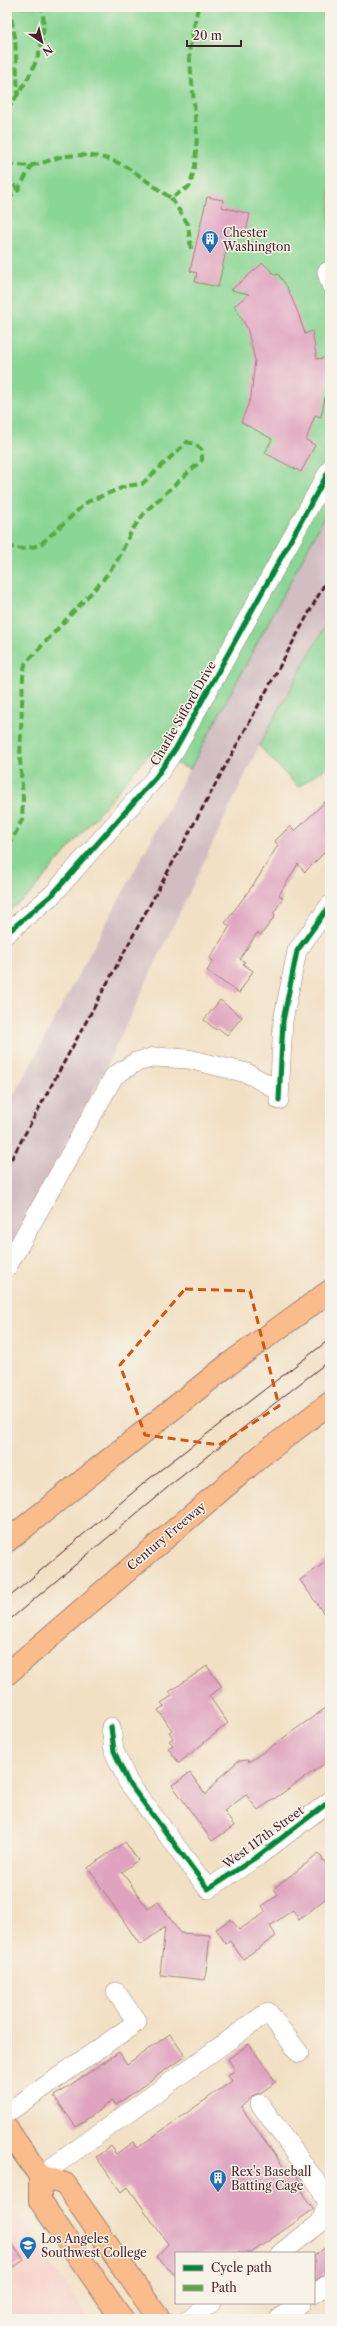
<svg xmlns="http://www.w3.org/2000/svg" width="337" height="2326" font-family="'Libre Caslon Text',serif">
<rect width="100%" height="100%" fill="#f7f3e8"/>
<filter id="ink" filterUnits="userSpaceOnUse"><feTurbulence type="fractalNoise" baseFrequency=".025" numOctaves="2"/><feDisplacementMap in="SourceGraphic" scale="8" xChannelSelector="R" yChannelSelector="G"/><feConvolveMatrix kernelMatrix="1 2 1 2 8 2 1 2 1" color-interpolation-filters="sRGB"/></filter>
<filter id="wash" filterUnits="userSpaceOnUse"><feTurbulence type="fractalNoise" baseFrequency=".012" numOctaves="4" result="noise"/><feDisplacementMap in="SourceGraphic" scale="16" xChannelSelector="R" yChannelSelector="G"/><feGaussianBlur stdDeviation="0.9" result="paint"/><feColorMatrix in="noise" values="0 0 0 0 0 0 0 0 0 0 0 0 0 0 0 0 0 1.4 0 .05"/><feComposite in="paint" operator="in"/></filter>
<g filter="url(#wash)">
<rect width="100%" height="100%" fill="#f2e0c4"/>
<path fill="#f7d0cb" d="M7,2201l82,118h-82z"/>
<path fill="#d2bec2" d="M330,507v110l-71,129 -152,319 -100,188v-145z"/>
<path fill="#8ad694" stroke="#6a7a60" d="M7,7h323v500l-140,262 -40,-16 -120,141 -23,18z
M330,617v148l-32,22 -39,-41z"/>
<g id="blocks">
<path fill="#dfa2bf" d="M207,197l16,3 -1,7 28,7 -5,22 -15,-3 -12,54 -23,-5 2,-9 -7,-2z
M263,263l12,12 3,-1 9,13 11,26 7,21 7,-3 5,28 13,-2v17l-9,43 -6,-2 -9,25 9,5 -14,27 -36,-19 7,-14 -31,-17 10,-25 4,-37 -8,-32 -13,-22 15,-12 -18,-4z
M330,797v50l-25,25 -7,-8 -19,31 4,3 -10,16 2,2 -14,19 -4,-2 -17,26 5,3 -2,2 10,7 -14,22 -32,-22 6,-10 -3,-3 20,-32 -5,-3 31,-42 22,-36 -3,-4 15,-15 5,5z
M220,1000l22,17 -15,18 -9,-7 -2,2 -12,-10z
M330,1559v63l-30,-42z
M207,1666l15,21 -13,9 19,27 -49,40 -11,-15 5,-3 -4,-4 4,-3 -4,-6 3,-2 -14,-20 6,-4 -3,-3 11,-7 -3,-4z
M330,1705v55l-72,50 -12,-15 -22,16 10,15 -22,15 -40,-56 18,-12 16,22 13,-17 19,-17 10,-1 1,2z
M125,1842l13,18 -16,12 26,37 10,-8 22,32 30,2 -5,45 -45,-5 5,-48 -25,18 -52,-77z
M319,1854l11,16v25l-31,25 -6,-10 -23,16 6,10 -33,23 -13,-18 -4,3 -10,-15 15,-10 8,11 27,-18 -4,-6 16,-11 -4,-7z
M170,2034l15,22 -69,49 -4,-4 -36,26 -22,-31 65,-44 8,12z
M249,2044l27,38 -16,11 -6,2 -13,12 49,69 6,-3 8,23 10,13 -63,44h-75v23l-20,-19 12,-13 -40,-57 -7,5 -25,-35 15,-11 5,8 17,-12 4,6 95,-67 -4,-6 7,-5 -7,-11z
M7,2237l17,23 -17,12z
M330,2244v27l-16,10v-25z"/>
</g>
</g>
<g filter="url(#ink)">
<use href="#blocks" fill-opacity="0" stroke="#9e8078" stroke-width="1"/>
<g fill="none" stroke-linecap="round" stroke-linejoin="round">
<defs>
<path id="minor" d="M327,272l3,11
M7,933l46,-39 103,-117 20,-29 154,-279
M279,1100l4,-79 14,-70 33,-46
M7,1267l107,-191 22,-14 19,-5 33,2 59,14 31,17
M111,1727l3,24 14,31 80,107 50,-33 72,-55
M260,2104l60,83 8,17 -8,19 -39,30
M7,2113l130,-91 -21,-30
M40,2176l228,-164 31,41
M314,2294l16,-11
M189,2319l22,-16
M278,2319l23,-16"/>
<path id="major" d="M7,2129l33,47v25l82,118
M40,2176l25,8 94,135"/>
<path id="highway" d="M7,1541l222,-177 101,-73
M7,1674l255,-219 68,-52"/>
</defs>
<use href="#minor" stroke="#9e8078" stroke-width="20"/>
<use href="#major" stroke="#9e8078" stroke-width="24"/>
<use href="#highway" stroke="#9e8078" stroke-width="24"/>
<use href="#minor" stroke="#fff" stroke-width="19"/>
<use href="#major" stroke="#fabc8b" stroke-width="22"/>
<use href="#highway" stroke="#fabc8b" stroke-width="22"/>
<path stroke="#4a1f2b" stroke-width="1" d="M7,1599l143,-121 180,-139
M7,1622l166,-139 157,-123"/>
<path stroke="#4a1f2b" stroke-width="3" stroke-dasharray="6 3" stroke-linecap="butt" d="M7,1167l323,-593"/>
<path stroke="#57aa44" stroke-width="4" stroke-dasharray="8 4" stroke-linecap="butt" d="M9,7l6,30 3,58
M7,110c23,-32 42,-62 35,-103
M7,165c8,0 17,1 25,0 12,-1 23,-8 35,-9 51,-5 66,17 104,42l19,-12 5,-20 2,-31 -8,-84 9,-44
M7,175l11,15
M171,198l17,26 3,26
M7,199l11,-9 14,-25
M7,544l3,3 13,2 17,-4 47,-43 39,-16 16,-2 45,-42 8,2 7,6v10l-56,51 -14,19 -15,31 -15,20 -77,83 -2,12 -3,83 3,39 -1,22 -8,16 -7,10"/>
<defs>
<path id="cycleway" d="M7,933l46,-39 103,-117 20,-29 154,-279
M279,1100l4,-79 14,-70 33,-46
M111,1727l3,24 14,31 80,107 50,-33 72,-55"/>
</defs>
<use href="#cycleway" stroke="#f7f3e8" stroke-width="8"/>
<use href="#cycleway" stroke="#00873e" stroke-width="5"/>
</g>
</g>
<path fill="none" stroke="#d8530f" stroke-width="3" stroke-dasharray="8 5" stroke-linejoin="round" d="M185,1289l65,2 29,115 -60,39 -74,-10 -25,-70z"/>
<defs>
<symbol id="building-pin" viewBox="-11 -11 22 30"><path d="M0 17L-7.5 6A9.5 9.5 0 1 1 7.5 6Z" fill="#1f6fb2" stroke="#f7f3e8"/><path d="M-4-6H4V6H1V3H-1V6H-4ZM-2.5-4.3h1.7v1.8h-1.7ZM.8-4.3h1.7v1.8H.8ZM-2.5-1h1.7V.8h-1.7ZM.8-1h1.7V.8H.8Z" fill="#fff"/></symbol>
<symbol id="university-pin" viewBox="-11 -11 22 30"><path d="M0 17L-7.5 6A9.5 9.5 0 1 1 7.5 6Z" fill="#1f6fb2" stroke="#f7f3e8"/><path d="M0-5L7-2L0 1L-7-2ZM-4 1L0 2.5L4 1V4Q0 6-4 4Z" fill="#fff"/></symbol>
</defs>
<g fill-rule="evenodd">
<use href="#building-pin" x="200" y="229" width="20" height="27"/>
<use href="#building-pin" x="208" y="2168" width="20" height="27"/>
<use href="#university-pin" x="18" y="2235" width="20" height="27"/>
</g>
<g text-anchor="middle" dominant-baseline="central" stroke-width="3" stroke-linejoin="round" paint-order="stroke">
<g font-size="12" fill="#4a1f2b" stroke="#f7f3e8" text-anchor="start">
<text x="223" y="232">Chester<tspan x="223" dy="14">Washington</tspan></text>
<text x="231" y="2171">Rex's Baseball<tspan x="231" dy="14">Batting Cage</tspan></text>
<text x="41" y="2238">Los Angeles<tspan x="41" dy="14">Southwest College</tspan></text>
</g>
<g font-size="12" fill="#4a1f2b" stroke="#f7f3e8">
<text transform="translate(183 713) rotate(-60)">Charlie Sifford Drive</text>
<text transform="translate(166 1536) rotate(-40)">Century Freeway</text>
<text transform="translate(263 1837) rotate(-36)">West 117th Street</text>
</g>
</g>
<rect width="337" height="2326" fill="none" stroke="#f7f3e8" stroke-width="24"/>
<rect x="175" y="2252" width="140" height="52" fill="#f7f3e8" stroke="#b29e9c"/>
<rect x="183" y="2265" width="20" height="6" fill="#00873e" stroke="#b29e9c"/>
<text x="211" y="2272" font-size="12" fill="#4a1f2b">Cycle path</text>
<rect x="183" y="2285" width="20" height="6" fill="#57aa44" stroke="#b29e9c"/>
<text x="211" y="2292" font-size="12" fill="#4a1f2b">Path</text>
<g transform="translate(42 42) rotate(145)" stroke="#f7f3e8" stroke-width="3" paint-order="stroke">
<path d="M0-3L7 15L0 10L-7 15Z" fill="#4a1f2b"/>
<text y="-6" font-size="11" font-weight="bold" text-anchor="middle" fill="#4a1f2b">N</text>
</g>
<path d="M187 40v6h54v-6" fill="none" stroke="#4a1f2b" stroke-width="2"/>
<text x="193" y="40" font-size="12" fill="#4a1f2b" stroke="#f7f3e8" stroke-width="3" paint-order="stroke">20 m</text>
</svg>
